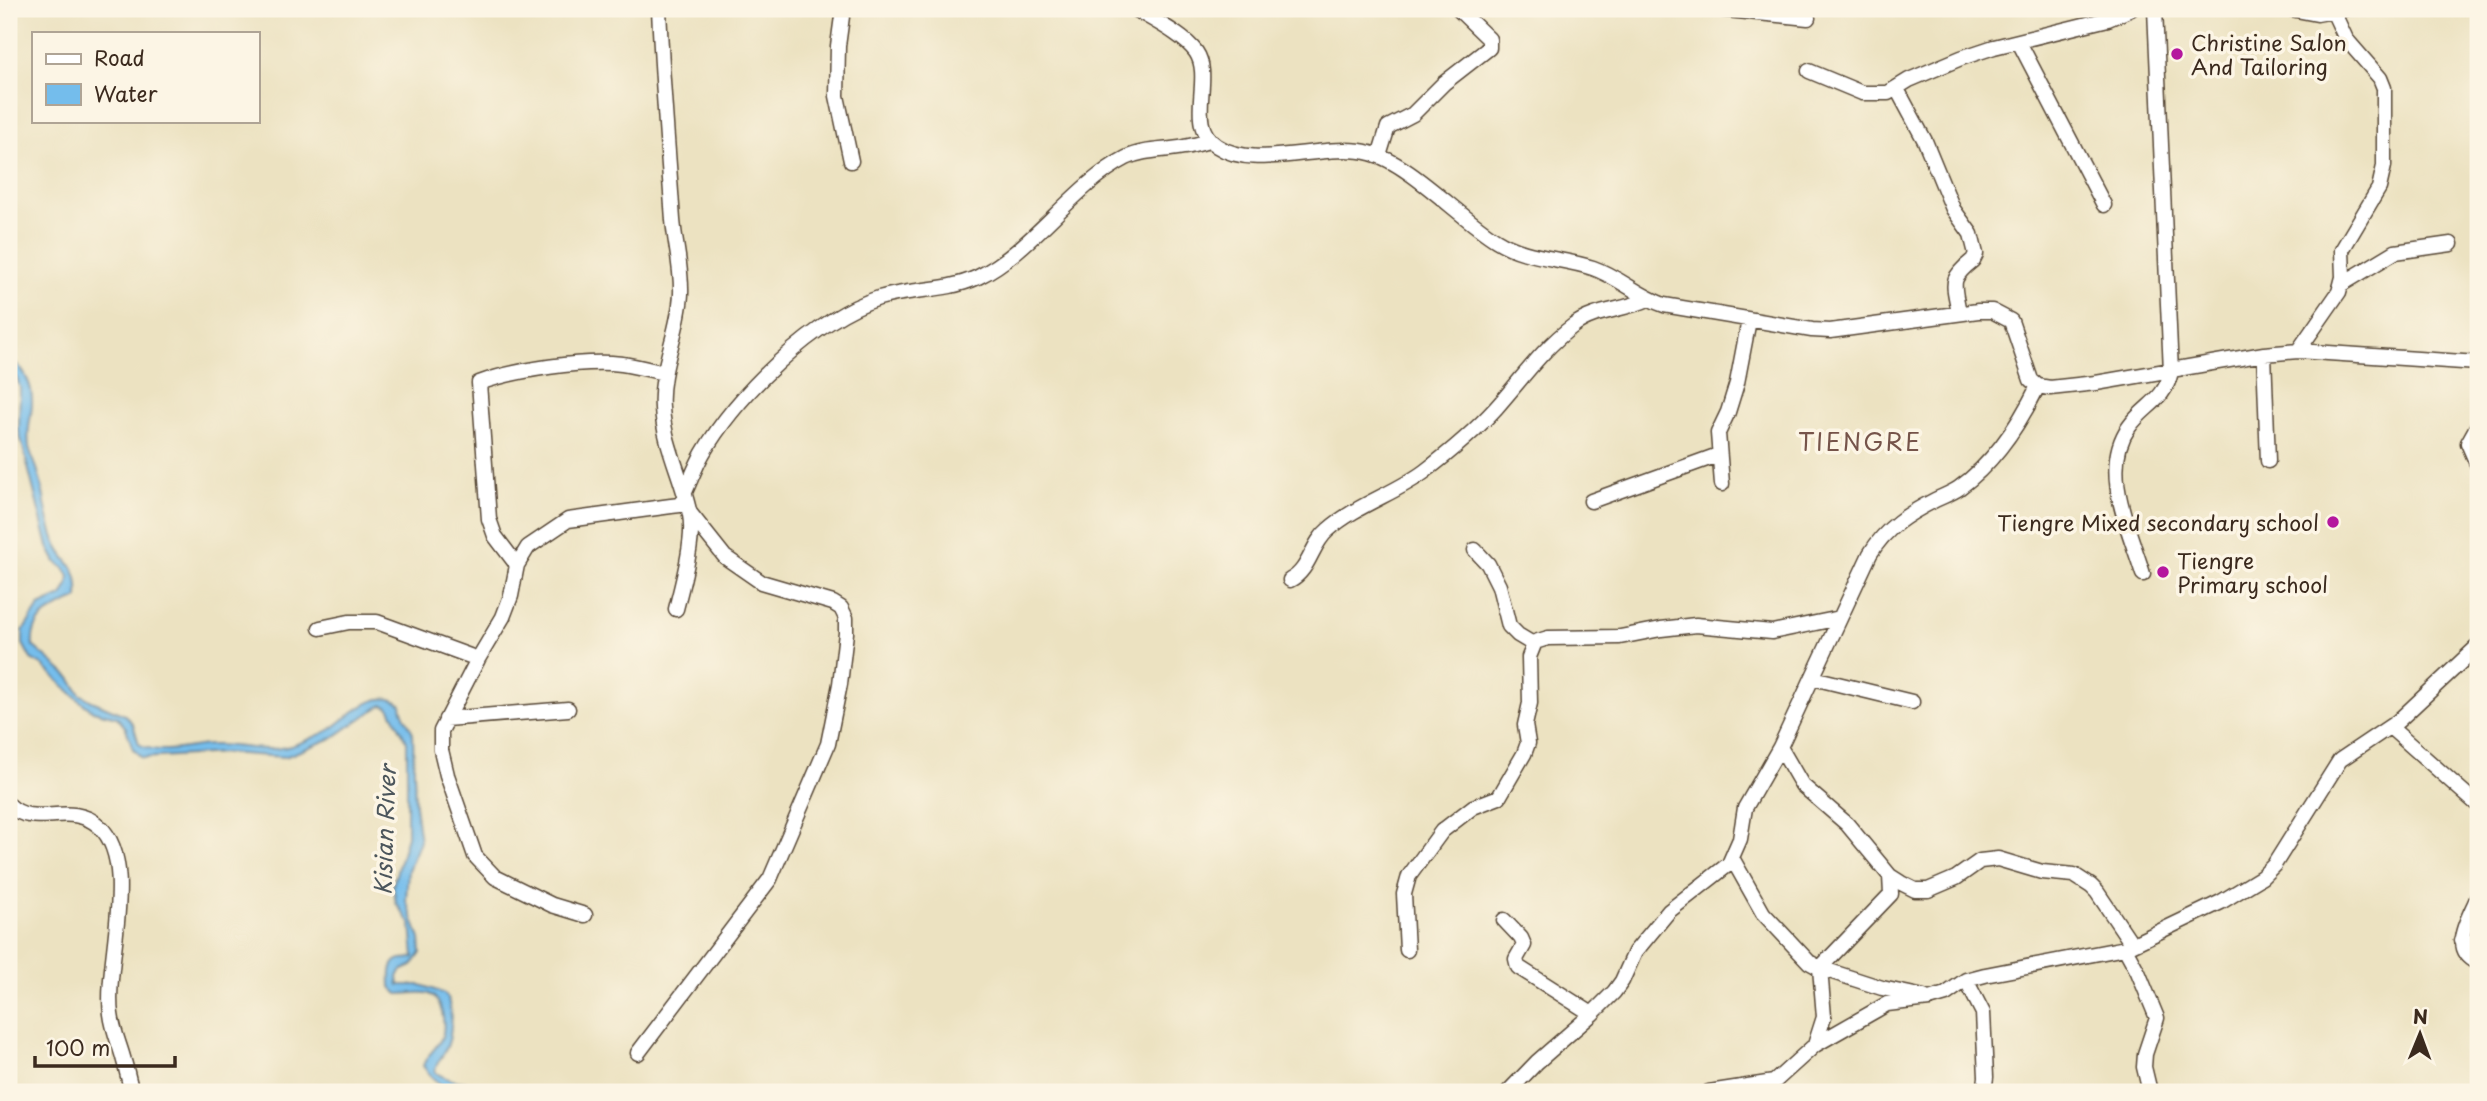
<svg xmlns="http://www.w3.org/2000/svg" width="2487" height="1101" font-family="'Playpen Sans',sans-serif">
<rect width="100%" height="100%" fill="#fcf5e5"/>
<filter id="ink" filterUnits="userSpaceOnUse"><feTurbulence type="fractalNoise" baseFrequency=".0143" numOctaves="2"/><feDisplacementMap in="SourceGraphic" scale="14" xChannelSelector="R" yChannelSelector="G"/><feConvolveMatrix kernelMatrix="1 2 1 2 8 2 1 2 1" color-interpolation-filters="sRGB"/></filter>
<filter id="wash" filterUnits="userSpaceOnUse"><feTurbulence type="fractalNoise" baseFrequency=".00686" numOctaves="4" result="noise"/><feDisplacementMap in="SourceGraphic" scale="28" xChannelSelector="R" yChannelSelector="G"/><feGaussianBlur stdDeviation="1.57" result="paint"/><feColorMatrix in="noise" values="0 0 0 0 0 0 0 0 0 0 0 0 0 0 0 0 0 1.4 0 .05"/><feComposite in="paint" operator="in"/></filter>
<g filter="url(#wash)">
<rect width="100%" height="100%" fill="#ece2c1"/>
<path fill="#74bdec" stroke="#587485" stroke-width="2" d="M9,359c13,7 23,24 23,40 1,15 -6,29 -3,48 2,9 7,17 9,25 7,22 8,47 17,69 12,28 25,21 23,57 -23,11 -48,18 -45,48l37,32 10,16 12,7 33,14 8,9 6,20c21,13 50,1 73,1 24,-1 46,7 69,3 11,-1 21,-6 31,-10 6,-3 13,-5 19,-9 18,-12 46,-43 70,-25 0,12 9,19 12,30l2,72 5,35 -12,29 -2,30 14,39 1,14 -9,13 -11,5 -3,6 1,8h22l22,8 5,5c4,16 5,38 -3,53 -4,8 -9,11 -10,21 25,17 46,5 72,20l-56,-2 -15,-8 -13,-16c3,-11 13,-16 18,-27 4,-8 3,-18 1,-27 -7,-27 -23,-18 -44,-18l-7,-7c0,-10 -3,-25 10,-28 4,0 9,0 13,-2l-3,-33 -15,-21 -3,-18 14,-49v-94l-18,-35 -6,-2 -11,6 -40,27 -47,19 -61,-4 -82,5 -9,-9 -7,-21 -9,-11 -24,-6 -13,-10 -38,-36 -11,-6 -8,-15v-13l16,-25 23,-10 6,-11 1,-9 -5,-8 -8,-6 -8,-15 -29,-116 1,-43 -6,-19 -5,-2z"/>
</g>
<g filter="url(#ink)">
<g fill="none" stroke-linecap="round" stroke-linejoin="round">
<defs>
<path id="minor" d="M659,9c3,70 9,141 14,211 2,24 9,49 8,74 -2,39 -22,75 -19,114 2,37 21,71 28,107 5,24 -8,70 -14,94
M843,9l-5,37 -1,50 14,65
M1135,9c18,11 49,26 61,43 18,26 -12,73 21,94 39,26 108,-5 153,7 38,9 90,65 126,87 30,19 64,17 97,28 26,9 45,28 71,37l148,25 18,1 148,-20h14l19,10 20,59 7,6 12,2 46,-5 168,-29 34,-3 180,12
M1716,9l92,9
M2291,9l26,5 27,-5
M2019,42l85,163
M1809,71l53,22h26l21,-13 52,-22 33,-11 114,-28 23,-10
M1897,89l28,52 28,68 18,25 5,20 -3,6c-25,20 -19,23 -14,53
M1379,156l9,-29 25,-13 31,-31 45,-35v-9l-31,-30
M2342,284l53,-32 56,-8
M2298,351l41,-59 4,-15 -1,-27 37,-62 5,-22v-78l-4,-10 -34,-39 -14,-30
M2264,354l4,107
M2478,425l-10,18 10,23
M1722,484l-4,-51 10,-21 9,-29 12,-63
M685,492c6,-13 11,-27 18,-39 34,-58 112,-135 176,-155 33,-10 67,-6 99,-21 54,-26 94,-91 148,-119 18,-9 39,-7 58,-11 8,-1 17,-4 25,-6
M1591,501l127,-46
M1475,550l13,14 11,22 10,40 9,9 15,9
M517,565l-22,-29 -6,-17 -10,-136c36,-13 105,-24 143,-19 14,2 29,6 42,9
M2143,574c-13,-43 -44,-105 -14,-147 16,-23 35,-25 42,-55l-16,-363
M1290,580c20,-10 21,-36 38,-50 28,-25 66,-36 96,-58 25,-19 51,-41 72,-64 25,-28 47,-60 77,-82 22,-17 51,-15 75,-27
M320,628l29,-6h28l101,37
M1813,678l99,24
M446,719l122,-10
M2390,727l88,78
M1780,747l22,38 45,39 43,52 11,7 14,7h13l28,-12 24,-17 18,-2 44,13 32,3 17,11 6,6 35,52
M9,805c25,25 61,-5 90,21 41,37 5,139 12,188 2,17 9,31 13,47 3,10 5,21 8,31
M1732,858l31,55 46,49 11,6 62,20 42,9
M2478,896c-9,23 -31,53 0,67
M585,915l-33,-10 -57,-28 -20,-21 -28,-81 -6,-25v-19l37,-72 25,-42 8,-21 6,-31 11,-18 40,-27 103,-14 9,-1 5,-6
M1504,920l17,18 3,7 -8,14 2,8 74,47
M2461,941l17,1
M2125,948l13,24 19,46 -12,36 -1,13 6,25
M1407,950l-3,-56 5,-18 33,-45 31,-24 26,-10 25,-43 4,-11 -3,-18 5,-22 -1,-46 6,-15 13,-4 72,-1 41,-8 35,-4 76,7 68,-14
M1966,980l17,33 3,64 -2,15
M1815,1045l9,-28 -4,-49 71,-74 -1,-18
M638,1053l132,-174 58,-135 12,-60 6,-51v-15l-5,-10 -8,-5 -72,-21 -36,-25 -35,-44
M1508,1092l29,-30 55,-48 22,-22 8,-11 13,-29 34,-41 60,-47 11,-25 5,-31 35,-61 90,-193c16,-27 38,-40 65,-54 8,-4 17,-7 24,-12 36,-26 60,-63 79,-102
M1709,1092l65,-10 41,-37 72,-41 42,-5 17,-5 20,-14 19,-5 140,-27 96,-46 41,-25 12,-12 66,-105 58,-39 80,-75"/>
</defs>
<use href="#minor" stroke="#564636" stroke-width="17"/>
<use href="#minor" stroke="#fff" stroke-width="14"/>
</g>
</g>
<g fill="#b5179e" stroke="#fcf5e5" stroke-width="2.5">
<circle cx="2177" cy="54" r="7"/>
<circle cx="2333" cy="522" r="7"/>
<circle cx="2163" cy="572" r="7"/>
</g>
<g text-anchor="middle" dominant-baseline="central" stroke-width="7" stroke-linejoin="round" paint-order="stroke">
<g font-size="21" fill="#3b2a1e" stroke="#fcf5e5" text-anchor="start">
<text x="2191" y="42">Christine Salon<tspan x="2191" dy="24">And Tailoring</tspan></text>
<text x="2319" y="522" text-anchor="end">Tiengre Mixed secondary school</text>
<text x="2177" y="560">Tiengre<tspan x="2177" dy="24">Primary school</tspan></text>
</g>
<g font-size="23" font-style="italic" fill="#4c565c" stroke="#fcf5e5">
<text transform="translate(384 830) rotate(-88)">Kisian River</text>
</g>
<g font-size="24" letter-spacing="2" fill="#76544a" stroke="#fcf5e5">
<text x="1860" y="441">TIENGRE</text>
</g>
</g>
<rect width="2487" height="1101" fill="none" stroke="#fcf5e5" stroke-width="35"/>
<rect x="32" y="32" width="228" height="91" fill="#fcf5e5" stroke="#afa495" stroke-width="2"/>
<rect x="46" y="54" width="35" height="10" fill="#ffffff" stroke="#afa495" stroke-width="2"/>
<text x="94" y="66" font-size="21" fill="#3b2a1e">Road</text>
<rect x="46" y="84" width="35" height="21" fill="#74bdec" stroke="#afa495" stroke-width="2"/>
<text x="94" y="102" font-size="21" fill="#3b2a1e">Water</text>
<g transform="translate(2420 1034) rotate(1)" stroke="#fcf5e5" stroke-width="5" paint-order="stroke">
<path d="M0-5L12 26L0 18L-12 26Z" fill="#3b2a1e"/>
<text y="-10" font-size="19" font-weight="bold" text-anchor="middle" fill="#3b2a1e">N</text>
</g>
<path d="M35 1056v10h140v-10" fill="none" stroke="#3b2a1e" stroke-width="3.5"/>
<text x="46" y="1056" font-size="21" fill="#3b2a1e" stroke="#fcf5e5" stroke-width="5" paint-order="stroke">100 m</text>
</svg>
